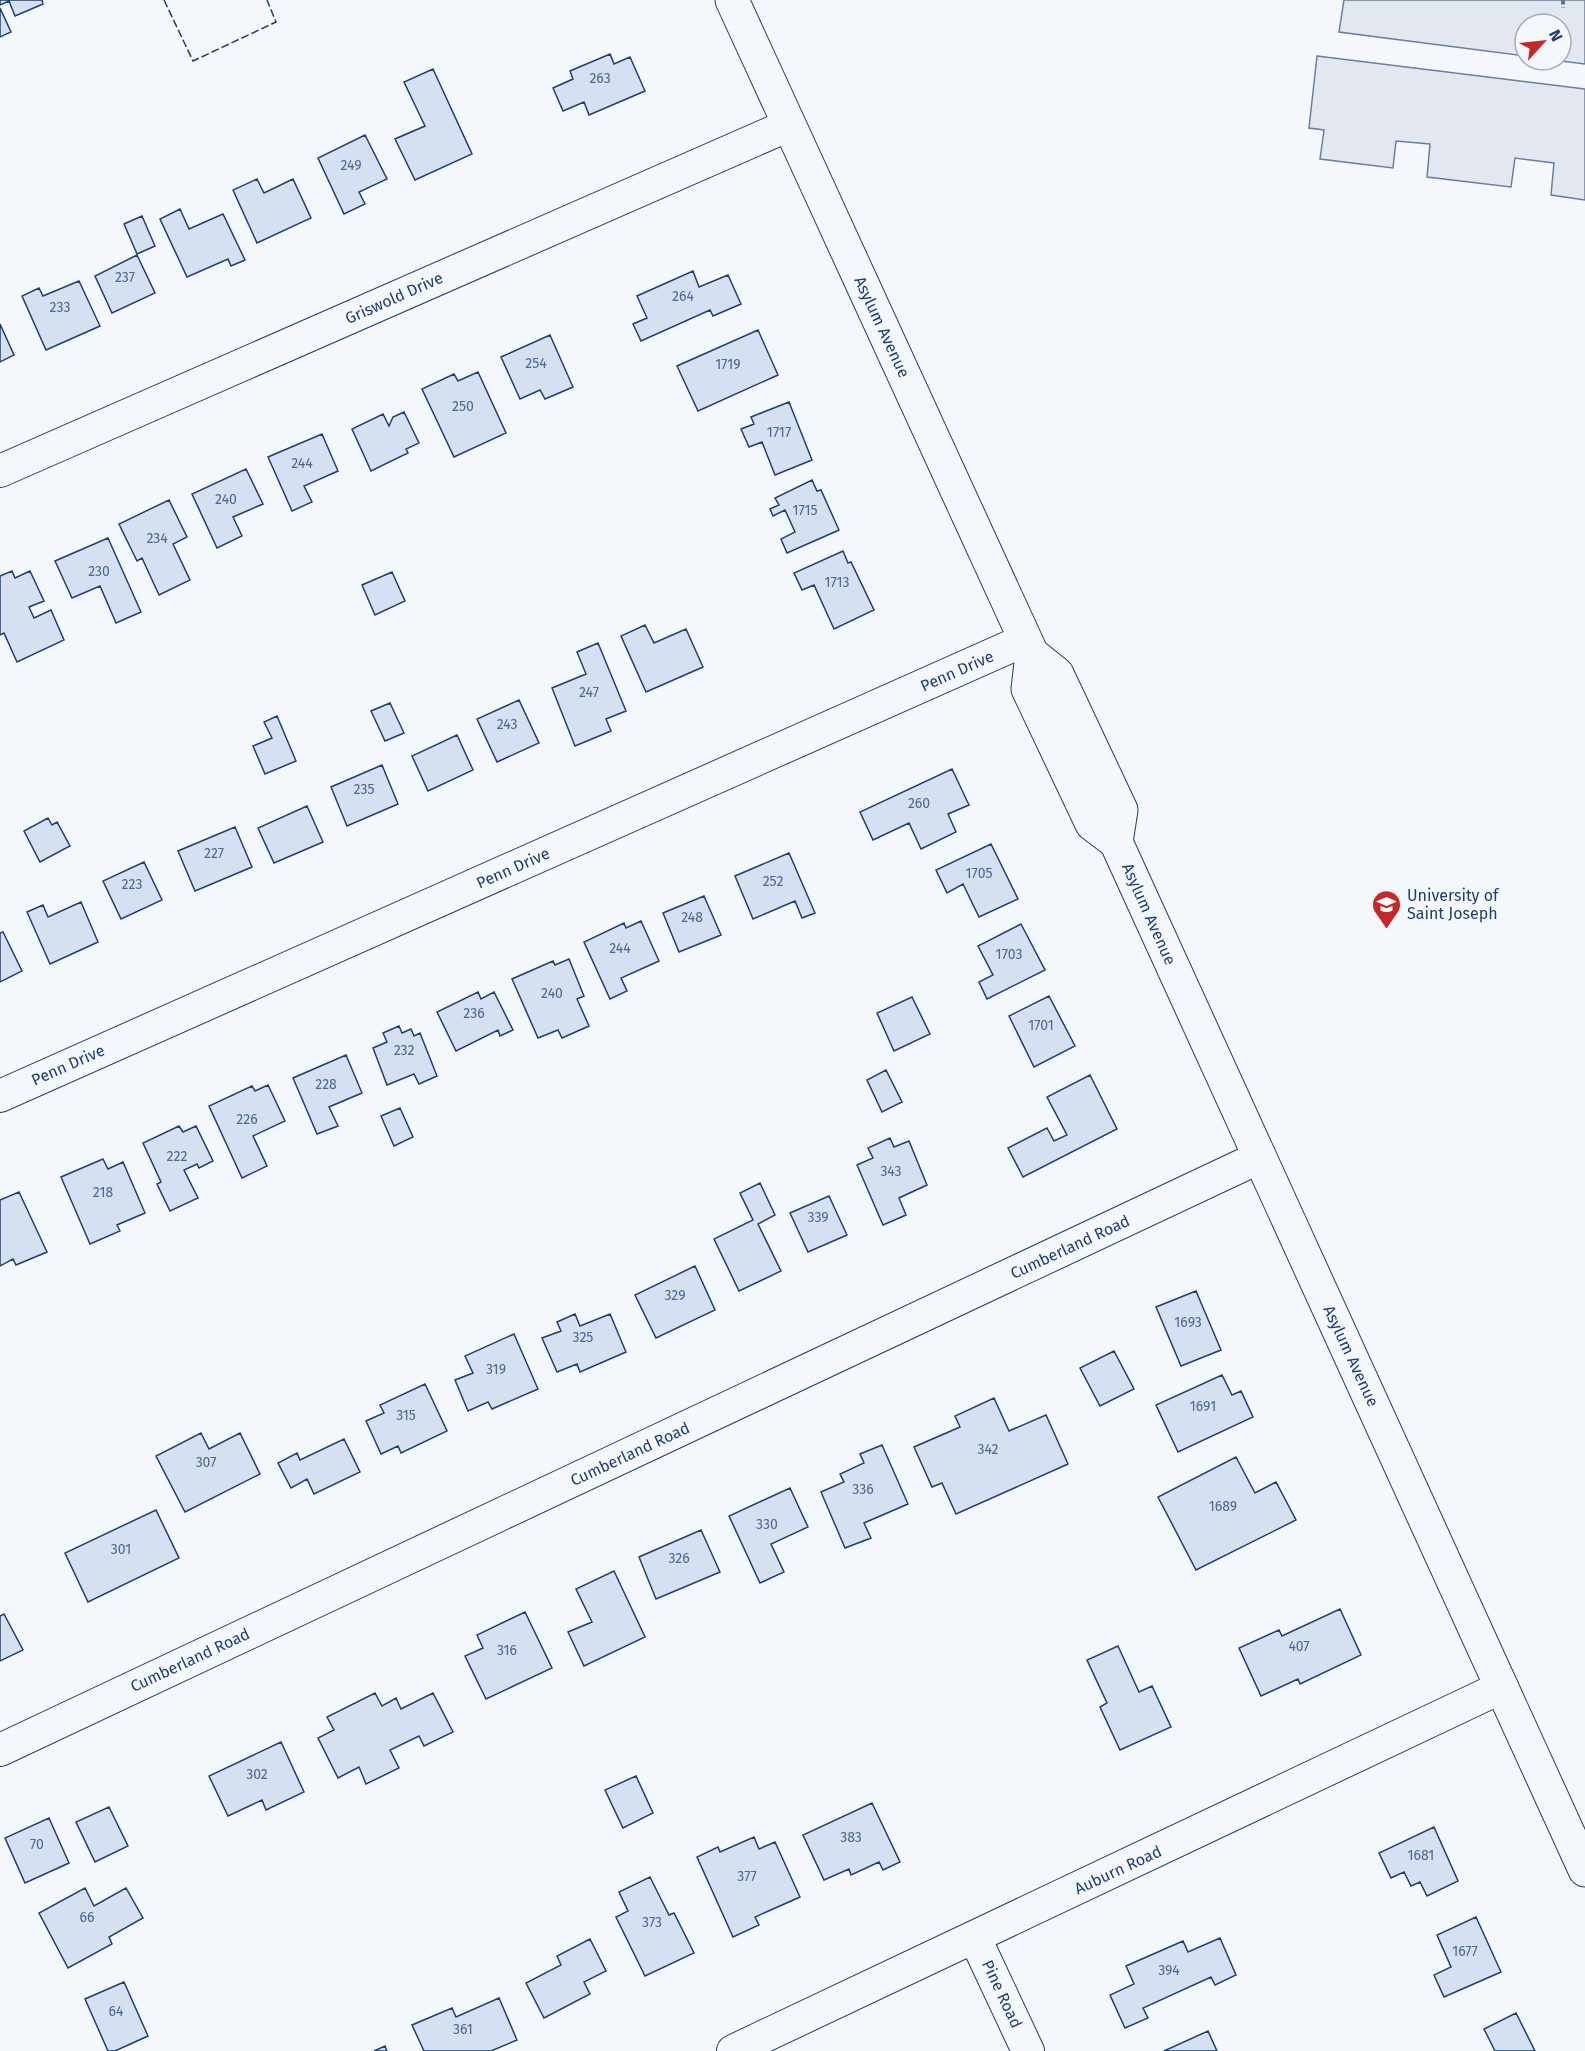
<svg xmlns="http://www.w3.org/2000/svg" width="1585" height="2051" font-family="'Fira Sans',sans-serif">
<rect width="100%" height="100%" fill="#f4f7fb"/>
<path fill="#e3e8f0" stroke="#687fa3" stroke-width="1.5" d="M1344,0h241v64l-32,-4h8v-36h-36v32l-186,-24z
M1317,56l268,33v111l-34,-5 3,-32 -39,-5 -4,29 -84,-10 3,-33 -34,-3 -3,27 -73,-9 4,-29 -15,-2z"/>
<path fill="#d5e0f0" stroke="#1d3f73" stroke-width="1.5" d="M0,0h42l1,4 -28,12 -6,-15 -9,4z
M0,8l11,24 -11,5z
M610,54l4,10 16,-7 15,34 -56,24 -5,-13 -21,9 -10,-23 20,-9 -3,-8z
M433,69l39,85 -57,26 -20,-41 30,-13 -21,-44z
M365,135l22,44 -28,13 6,12 -21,10 -26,-56z
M257,179l7,14 29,-14 18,39 -54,25 -24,-53z
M180,209l9,20 34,-15 22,46 -14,6 -3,-7 -41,18 -27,-58z
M142,216l13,30 -18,8 -13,-30z
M137,255l18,38 -43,20 -17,-37z
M693,271l6,16 29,-12 13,29 -28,12 -3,-6 -69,31 -8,-17 14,-6 -10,-22z
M79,281l21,45 -54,24 -24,-54 17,-8 4,8z
M0,324l14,31 -14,7z
M758,330l20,45 -80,36 -21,-45z
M550,335l23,52 -28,12 -5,-9 -20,9 -19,-42z
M478,372l28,61 -52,24 -32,-68 32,-15 4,7z
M789,402l23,58 -37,15 -13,-33 -13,5 -8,-18 13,-5 -3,-7z
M404,412l15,31 -13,6 2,4 -37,18 -19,-42 31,-15 6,12 4,-9z
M322,434l16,37 -34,15 8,16 -20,9 -24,-54z
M246,469l17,35 -30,13 9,19 -25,12 -25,-54z
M812,480l5,11 4,-1 18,40 -52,23 -6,-14 14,-7 -10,-22 -12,6 -3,-7 9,-4 -4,-7z
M169,500l18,37 -14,7 17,36 -31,15 -17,-37 -5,3 -18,-37z
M108,538l33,74 -25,11 -16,-37 -28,12 -17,-37z
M843,551l5,12 3,-1 23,48 -40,19 -20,-44 -12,5 -8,-17z
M12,571l3,7 15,-7 14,30 -15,6 5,11 17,-8 13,30 -47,22 -13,-29 -4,2v-59z
M392,572l13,29 -30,14 -13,-30z
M645,625l9,18 32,-14 17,38 -57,25 -25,-56z
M598,643l28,68 -20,8 5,12 -36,15 -23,-58 34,-14 -9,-22z
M519,700l20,43 -42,19 -20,-43z
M390,703l14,30 -19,8 -14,-30z
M277,716l19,45 -31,13 -12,-28 19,-8 -8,-16z
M457,735l16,35 -45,21 -16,-35z
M382,765l16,39 -51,22 -16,-39z
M952,769l17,36 -21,9 8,18 -35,17 -12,-26 -36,17 -13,-28z
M307,806l16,36 -49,21 -16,-35z
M48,818l4,7 5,-3 13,24 -30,16 -16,-31z
M235,827l17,40 -57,24 -17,-40z
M991,844l27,55 -39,18 -16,-33 -16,9 -11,-23z
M789,853l26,60 -13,5 -7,-17 -42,18 -18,-43z
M144,862l18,38 -41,19 -18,-38z
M704,896l17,39 -42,17 -16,-39z
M81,902l17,40 -48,22 -23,-52 16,-7 5,12z
M641,921l18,40 -38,17 6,13 -17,8 -26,-57 40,-19 2,5z
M1021,924l24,46 -58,29 -8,-17 14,-7 -15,-29z
M3,932l19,39 -22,11v-49z
M569,959l15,37 -7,3 12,27 -27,12 -4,-8 -20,8 -26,-59 41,-18 2,4z
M478,992l3,7 13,-7 19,38 -13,6 -2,-6 -42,21 -19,-39z
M1049,996l26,50 -41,21 -25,-51z
M912,997l18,37 -36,17 -17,-38z
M399,1026l3,7 9,-4 3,7 6,-3 17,43 -18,8 -5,-10 -27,11 -14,-37 14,-6 -4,-9z
M346,1055l16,38 -33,14 9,19 -21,8 -24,-56z
M886,1070l16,32 -20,10 -15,-32z
M1090,1075l27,54 -94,48 -15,-29 39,-20 7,13 13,-6 -20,-38z
M268,1085l17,36 -32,15 14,30 -25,12 -33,-72 43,-20 3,5z
M400,1108l13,29 -19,9 -13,-30z
M179,1126l4,6 13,-6 17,35 -14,7 -2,-4 -13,6 14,28 -28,13 -13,-27 4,-2 -18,-39z
M890,1138l4,9 15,-6 18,44 -28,13 7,17 -23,10 -26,-60 16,-7 -5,-10z
M103,1159l5,10 15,-7 22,51 -28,12 3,6 -30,13 -29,-67z
M760,1183l15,32 -17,9 23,47 -42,20 -25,-52 39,-19 -13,-27z
M19,1192l28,60 -31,13 -3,-6 -13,7v-66z
M829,1196l18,39 -39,17 -18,-39z
M695,1266l20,44 -59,28 -21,-43z
M1196,1291l25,59 -40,16 -25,-59z
M575,1314l5,12 30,-12 16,38 -46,20 -3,-8 -20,8 -15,-34 19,-7 -4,-9z
M514,1334l24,55 -46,20 -4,-7 -20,9 -13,-31 18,-7 -8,-17z
M1114,1351l20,38 -34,17 -20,-38z
M1222,1375l10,20 9,-4 12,26 -75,35 -22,-47z
M425,1384l22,47 -46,22 -3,-7 -17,8 -15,-33 18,-8 -4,-8z
M994,1398l15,33 37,-16 22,49 -112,50 -14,-31 -10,4 -18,-40 46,-20 -5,-11z
M201,1433l8,16 31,-16 20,41 -75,38 -29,-56z
M344,1439l16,33 -46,22 -7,-15 -16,9 -13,-25 19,-10 3,7z
M882,1445l26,59 -44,19 7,15 -26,10 -24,-56 23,-10 -4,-8 24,-11 -4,-9z
M1236,1457l19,36 21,-11 20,38 -100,50 -38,-73z
M790,1488l18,39 -37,17 13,28 -24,11 -31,-67z
M156,1510l23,48 -91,44 -23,-49z
M701,1530l19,42 -64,27 -17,-42z
M614,1571l31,66 -61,29 -16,-34 24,-10 -16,-33z
M1340,1609l21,46 -61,29 -2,-5 -37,17 -22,-48 40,-18 3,6z
M525,1612l27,56 -66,31 -21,-43 18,-8 -6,-13z
M4,1614l19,36 -23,11v-45z
M1118,1646l21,46 13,-6 19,41 -51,23 -20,-43 7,-4 -20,-43z
M375,1693l7,13 14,-8 5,11 32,-16 20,39 -29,14 -5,-10 -29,14 9,18 -33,16 -7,-17 -21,11 -20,-40 16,-8 -7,-13z
M281,1742l23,50 -38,18 -4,-10 -34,16 -19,-40z
M636,1776l17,37 -30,15 -18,-38z
M872,1803l28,59 -17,8 -4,-8 -28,13 -2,-6 -25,11 -21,-45z
M109,1807l19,39 -33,16 -19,-40z
M49,1818l20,45 -44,20 -20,-45z
M1434,1827l24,54 -31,15 -7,-14 -9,4 -7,-14 -13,6 -12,-25z
M754,1837l5,12 16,-7 25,55 -45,20 4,8 -26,12 -36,-80 21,-10 2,5z
M650,1877l19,38 5,-2 20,40 -49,23 -29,-59 12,-6 -9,-19z
M85,1888l9,18 32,-18 17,30 -34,19 3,7 -44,24 -29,-55z
M1476,1917l25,55 -57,25 -10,-22 17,-8 -14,-32z
M1220,1938l16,37 -21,10 -4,-8 -68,31 5,10 -23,10 -15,-33 24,-11 -8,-18 57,-25 5,11z
M590,1939l16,32 -22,11 6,12 -46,24 -18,-35 35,-18 -4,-9z
M124,1982l24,54 -33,15h-7l-23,-52z
M499,1998l18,42 -26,11h-67l-12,-26 40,-17 4,9z
M1516,2013l19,38h-40l-11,-22z
M1208,2031l9,20h-53z
M385,2046l2,5h-13z"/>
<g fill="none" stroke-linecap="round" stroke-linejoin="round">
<defs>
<path id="minor" d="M0,471l789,-346
M0,1096l1025,-456
M0,1750l1260,-593
M975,1938l53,113
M733,2051l769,-364"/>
<path id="secondary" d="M732,0l300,654 25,20 64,136 -5,32
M1032,654l-4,35 64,135 24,18 469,1028"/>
</defs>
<use href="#minor" stroke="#1d3f73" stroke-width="34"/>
<use href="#secondary" stroke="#1d3f73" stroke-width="35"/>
<path stroke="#5e769c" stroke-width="4" stroke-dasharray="4.5 3" stroke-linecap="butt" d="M1563,0v8"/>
<use href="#minor" stroke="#f4f7fb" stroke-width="32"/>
<use href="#secondary" stroke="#f4f7fb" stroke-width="33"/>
<path stroke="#1d3f73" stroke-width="1.5" stroke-dasharray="8 3" stroke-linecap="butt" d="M164,0l29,61 83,-39 -9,-22"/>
</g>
<defs>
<symbol id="university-pin" viewBox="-11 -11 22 30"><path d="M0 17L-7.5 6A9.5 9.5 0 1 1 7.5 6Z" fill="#c62828" stroke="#f4f7fb"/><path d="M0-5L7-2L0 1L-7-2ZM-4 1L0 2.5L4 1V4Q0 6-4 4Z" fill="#fff"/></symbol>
</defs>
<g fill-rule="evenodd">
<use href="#university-pin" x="1370" y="888" width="33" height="45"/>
</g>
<g text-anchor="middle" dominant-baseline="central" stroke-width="4.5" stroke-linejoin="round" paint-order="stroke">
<g font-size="14" fill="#4b6792">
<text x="600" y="78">263</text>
<text x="351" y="165">249</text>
<text x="125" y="277">237</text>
<text x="683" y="296">264</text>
<text x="60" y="307">233</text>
<text x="536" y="363">254</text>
<text x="728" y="364">1719</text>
<text x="463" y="406">250</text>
<text x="779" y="432">1717</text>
<text x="302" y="463">244</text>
<text x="226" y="499">240</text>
<text x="805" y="510">1715</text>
<text x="157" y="538">234</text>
<text x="99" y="571">230</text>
<text x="837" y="582">1713</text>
<text x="589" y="692">247</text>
<text x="507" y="724">243</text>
<text x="364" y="789">235</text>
<text x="919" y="803">260</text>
<text x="214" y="853">227</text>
<text x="979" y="873">1705</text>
<text x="773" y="881">252</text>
<text x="132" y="884">223</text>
<text x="692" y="917">248</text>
<text x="620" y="948">244</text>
<text x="1009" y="954">1703</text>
<text x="552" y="993">240</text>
<text x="474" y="1013">236</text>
<text x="1041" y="1025">1701</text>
<text x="404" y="1050">232</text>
<text x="326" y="1084">228</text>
<text x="247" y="1119">226</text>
<text x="177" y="1156">222</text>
<text x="891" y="1171">343</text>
<text x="103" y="1192">218</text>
<text x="818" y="1217">339</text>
<text x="675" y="1295">329</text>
<text x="1188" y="1322">1693</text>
<text x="583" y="1337">325</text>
<text x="496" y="1369">319</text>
<text x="1203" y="1406">1691</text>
<text x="406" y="1415">315</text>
<text x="988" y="1449">342</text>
<text x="206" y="1462">307</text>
<text x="863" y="1489">336</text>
<text x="1223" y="1506">1689</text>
<text x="767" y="1524">330</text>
<text x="121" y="1549">301</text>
<text x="679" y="1558">326</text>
<text x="1299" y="1646">407</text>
<text x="507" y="1650">316</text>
<text x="257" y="1774">302</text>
<text x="851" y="1837">383</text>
<text x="37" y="1844">70</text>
<text x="1421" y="1855">1681</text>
<text x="747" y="1876">377</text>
<text x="87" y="1917">66</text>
<text x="652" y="1922">373</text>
<text x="1465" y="1951">1677</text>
<text x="1169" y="1970">394</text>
<text x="116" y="2011">64</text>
<text x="463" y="2029">361</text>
</g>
<g font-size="16" fill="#1d3f73" stroke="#f4f7fb">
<text transform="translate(394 298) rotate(-24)">Griswold Drive</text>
<text transform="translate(882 327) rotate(65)">Asylum Avenue</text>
<text transform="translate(957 671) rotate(-24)">Penn Drive</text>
<text transform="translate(513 868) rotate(-24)">Penn Drive</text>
<text transform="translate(1149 914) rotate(66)">Asylum Avenue</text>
<text transform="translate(68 1065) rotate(-24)">Penn Drive</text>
<text transform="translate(1070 1247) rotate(-25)">Cumberland Road</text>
<text transform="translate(1351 1356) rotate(65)">Asylum Avenue</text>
<text transform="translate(630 1454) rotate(-25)">Cumberland Road</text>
<text transform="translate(190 1660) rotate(-25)">Cumberland Road</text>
<text transform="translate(1118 1870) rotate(-25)">Auburn Road</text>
<text transform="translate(1002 1994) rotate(65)">Pine Road</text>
</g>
<g font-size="16" fill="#1d3f73" stroke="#f4f7fb" text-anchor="start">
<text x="1407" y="895">University of<tspan x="1407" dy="18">Saint Joseph</tspan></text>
</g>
</g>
<g transform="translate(1543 42) rotate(63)"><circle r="28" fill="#f4f7fb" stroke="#9eadc5" stroke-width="1.5"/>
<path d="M0-4.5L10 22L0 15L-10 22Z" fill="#c62828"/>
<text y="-9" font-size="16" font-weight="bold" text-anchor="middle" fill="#1d3f73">N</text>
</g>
</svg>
